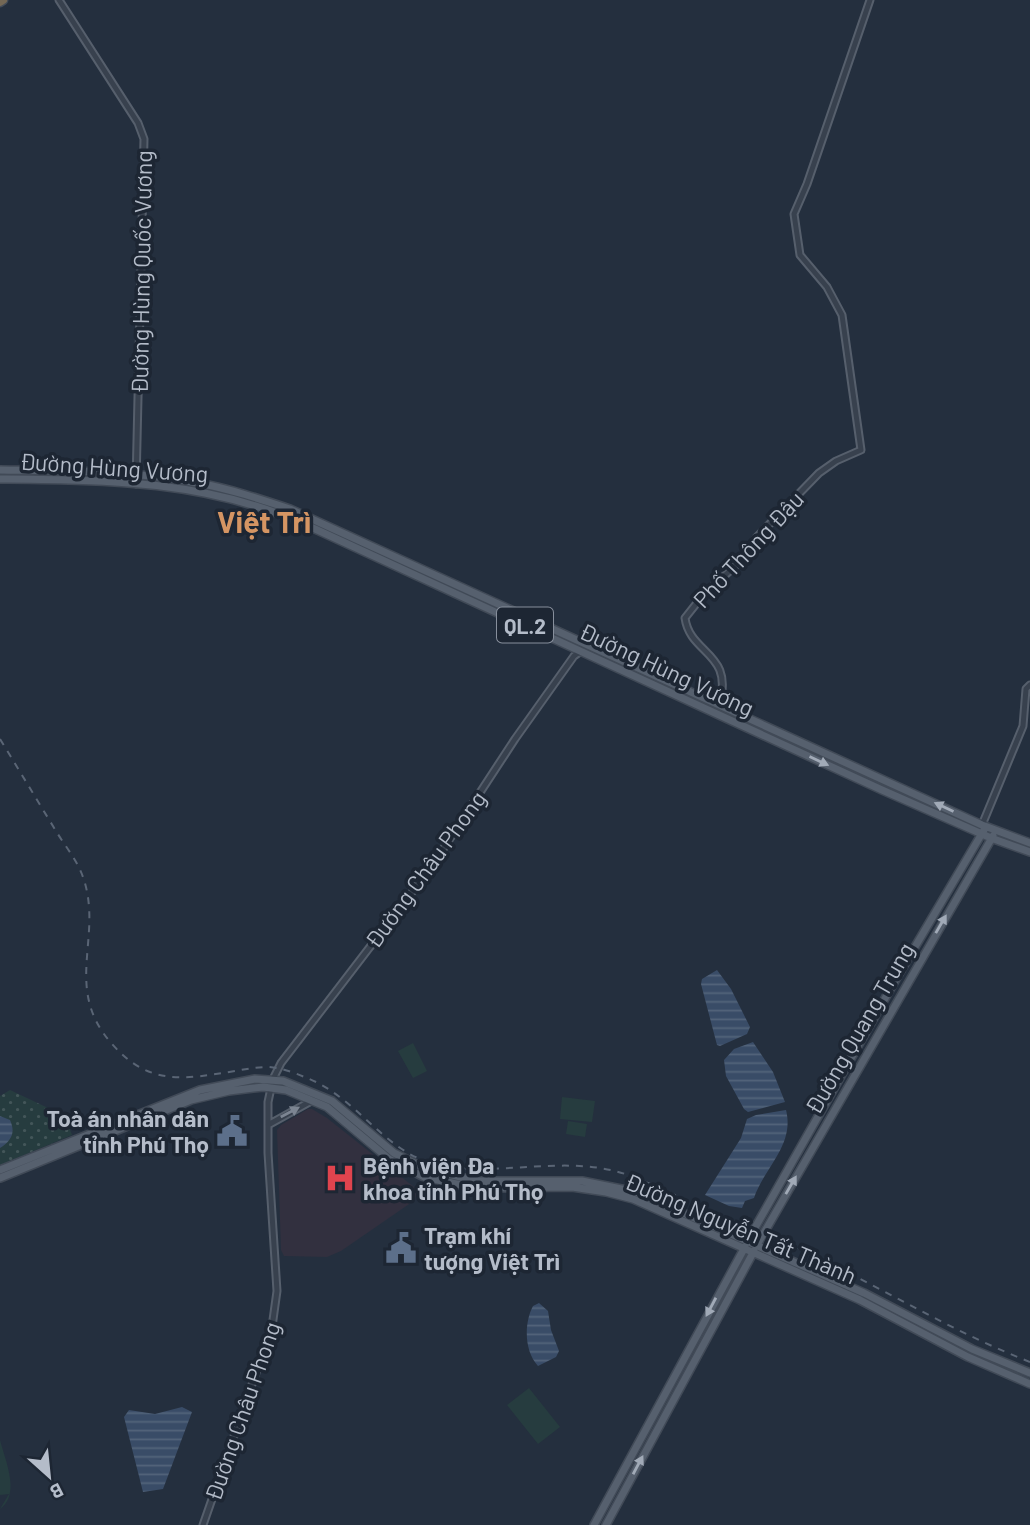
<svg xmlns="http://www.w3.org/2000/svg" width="1030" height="1525" font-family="Barlow,sans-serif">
<defs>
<pattern id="park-dots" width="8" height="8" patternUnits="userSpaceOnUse" patternTransform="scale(1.75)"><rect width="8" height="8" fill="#263c3f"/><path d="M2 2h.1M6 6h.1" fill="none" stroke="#435659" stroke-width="1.8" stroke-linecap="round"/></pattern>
<pattern id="water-rules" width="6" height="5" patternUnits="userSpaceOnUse" patternTransform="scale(1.75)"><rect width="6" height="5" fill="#394c67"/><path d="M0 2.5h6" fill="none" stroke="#53647b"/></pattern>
</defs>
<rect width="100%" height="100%" fill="#242f3e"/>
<path fill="#32303f" d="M308,1109h4l15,9 87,69 2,6 -1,7 -74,51 -14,6 -43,-1 -3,-6 -4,-120 4,-5z"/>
<path fill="url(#park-dots)" d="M10,1090l55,26 7,19 -72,30v-69z"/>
<path fill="#263c3f" d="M413,1043l14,28 -14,7 -15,-27z
M562,1097l33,4 -3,21 -32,-3z
M568,1121l19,3 -2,13 -19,-3z
M529,1388l31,39 -22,17 -31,-39z
M0,1440c5,20 21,54 0,69l9,-15 -9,1z"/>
<path fill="url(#water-rules)" d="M717,970l14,19 19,38 -3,7 -27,12 -3,-1 -16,-61 1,-5z
M753,1042l20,30 12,30 -37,10 -4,-3 -18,-33 -2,-16 10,-11z
M786,1110c9,35 -22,58 -32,88l-9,3 -3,7 -13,-2 -24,-11 36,-57 6,-19 9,-4z
M0,1116l10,4c6,13 1,21 -10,28z
M539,1303l9,8 3,19 8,21 -3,6 -18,9c-14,-15 -14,-43 -5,-60z
M182,1407l10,5 -29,77 -20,3 -19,-75 5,-7 26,4z"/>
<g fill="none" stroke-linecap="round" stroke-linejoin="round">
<defs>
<path id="minor" d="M59,0l79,123 6,16 -8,345
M719,705c16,-53 -29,-50 -34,-87l19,-24 37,-33 15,-23 63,-65 17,-12 25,-11 -19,-135 -15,-28 -27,-32 -6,-41 13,-30 63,-184
M982,825l41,-99 3,-37 4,-4
M273,1079l8,-16 151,-197 83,-127 59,-83 7,-5
M268,1125l45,-25
M203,1525l69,-198 5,-36 -9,-138v-51l3,-14"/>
<path id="major" d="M0,470c65,1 133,0 198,13 32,6 62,16 92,26l692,316 48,18
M0,479c107,1 202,1 302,44l580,267 109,48 39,14
M0,1170l200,-80 55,-11 28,2 49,20 62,52 30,15 53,13h105l54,11 228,101 108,56 58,24
M0,1178l191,-78 38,-9 34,-4 23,3 41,17 62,52 35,18 51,11 97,-1 34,5 27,7 227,101 108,57 62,27
M748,1240l148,-261 88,-149
M757,1245l236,-409
M594,1525l151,-278
M606,1525l148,-274"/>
<path id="highway" d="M0,2l3,-2"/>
</defs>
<use href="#minor" stroke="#565f6c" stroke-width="9"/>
<use href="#major" stroke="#414a57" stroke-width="10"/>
<use href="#highway" stroke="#434c59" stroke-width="11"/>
<use href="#minor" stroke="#38414e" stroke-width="5"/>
<use href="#major" stroke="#56606e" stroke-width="7"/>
<use href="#highway" stroke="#746855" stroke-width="8"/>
<path stroke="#5a6575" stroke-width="2" stroke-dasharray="7 7" stroke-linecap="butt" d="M0,739c19,31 37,61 56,92 9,15 21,29 27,46 21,60 -21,111 29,167 38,43 73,35 123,27 11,-2 22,-4 34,-4 13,1 26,6 38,11 47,18 76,70 121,84 62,19 136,-10 200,13 29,11 57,25 86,38 31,13 63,25 93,39 75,36 146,80 223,110"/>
</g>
<defs><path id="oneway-solid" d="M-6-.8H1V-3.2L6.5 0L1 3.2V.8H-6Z" transform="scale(1.75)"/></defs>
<g fill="#a1aab7">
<use href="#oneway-solid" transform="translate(819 761) rotate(25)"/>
<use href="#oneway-solid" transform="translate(944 807) rotate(-155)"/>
<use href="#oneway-solid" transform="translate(941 924) rotate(-60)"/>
<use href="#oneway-solid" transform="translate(791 1185) rotate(-60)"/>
<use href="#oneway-solid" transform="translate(711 1307) rotate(118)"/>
<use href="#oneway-solid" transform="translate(638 1465) rotate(-62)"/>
</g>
<use fill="#7c8592" href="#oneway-solid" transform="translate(290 1112) rotate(-28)"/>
<defs>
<symbol id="civic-bare" viewBox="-9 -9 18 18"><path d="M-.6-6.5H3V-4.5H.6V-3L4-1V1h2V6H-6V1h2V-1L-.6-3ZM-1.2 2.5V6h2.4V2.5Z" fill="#5c6f8a" stroke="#1d2633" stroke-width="2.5" paint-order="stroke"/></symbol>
<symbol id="hospital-bare" viewBox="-9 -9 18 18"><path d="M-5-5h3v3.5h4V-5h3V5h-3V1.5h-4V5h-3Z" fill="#e0444e" stroke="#1d2633" stroke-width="2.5" paint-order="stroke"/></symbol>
</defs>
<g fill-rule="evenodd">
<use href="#civic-bare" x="210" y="1109" width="44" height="44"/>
<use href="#hospital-bare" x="318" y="1156" width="44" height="44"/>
<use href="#civic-bare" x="379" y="1226" width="44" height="44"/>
</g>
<g text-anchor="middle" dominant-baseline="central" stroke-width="7" stroke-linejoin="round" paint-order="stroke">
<rect fill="#1d2633" stroke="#878f9c" stroke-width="2" x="497" y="607.5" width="56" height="35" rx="5"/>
<g font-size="21" font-weight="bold" fill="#b4bcc9">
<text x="525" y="625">QL.2</text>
</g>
<g font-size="23" fill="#b4bcc9" stroke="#1d2633">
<text transform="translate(141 272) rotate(-89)">Đường Hùng Quốc Vương</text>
<text transform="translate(114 467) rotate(4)">Đường Hùng Vương</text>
<text transform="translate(748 549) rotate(-47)">Phố Thông Đậu</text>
<text transform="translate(667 669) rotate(25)">Đường Hùng Vương</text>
<text transform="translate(425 869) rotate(-54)">Đường Châu Phong</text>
<text transform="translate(859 1028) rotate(-60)">Đường Quang Trung</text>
<text transform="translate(741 1228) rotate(23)">Đường Nguyễn Tất Thành</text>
<text transform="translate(242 1411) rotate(-71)">Đường Châu Phong</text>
</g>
<g font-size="23" font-weight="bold" fill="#b4bcc9" stroke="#1d2633" text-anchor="start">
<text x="209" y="1118" text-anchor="end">Toà án nhân dân<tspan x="209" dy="26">tỉnh Phú Thọ</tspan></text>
<text x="363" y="1165">Bệnh viện Đa<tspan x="363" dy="26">khoa tỉnh Phú Thọ</tspan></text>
<text x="424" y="1235">Trạm khí<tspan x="424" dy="26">tượng Việt Trì</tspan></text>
</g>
<g font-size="30" font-weight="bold" fill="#d59563" stroke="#1d2633">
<text x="264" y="521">Việt Trì</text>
</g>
</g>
<g transform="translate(49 1476) rotate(153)" stroke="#1d2633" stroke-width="5" paint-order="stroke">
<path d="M0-5L12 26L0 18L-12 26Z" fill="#b4bcc9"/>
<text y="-10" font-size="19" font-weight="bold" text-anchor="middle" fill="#b4bcc9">B</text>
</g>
</svg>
